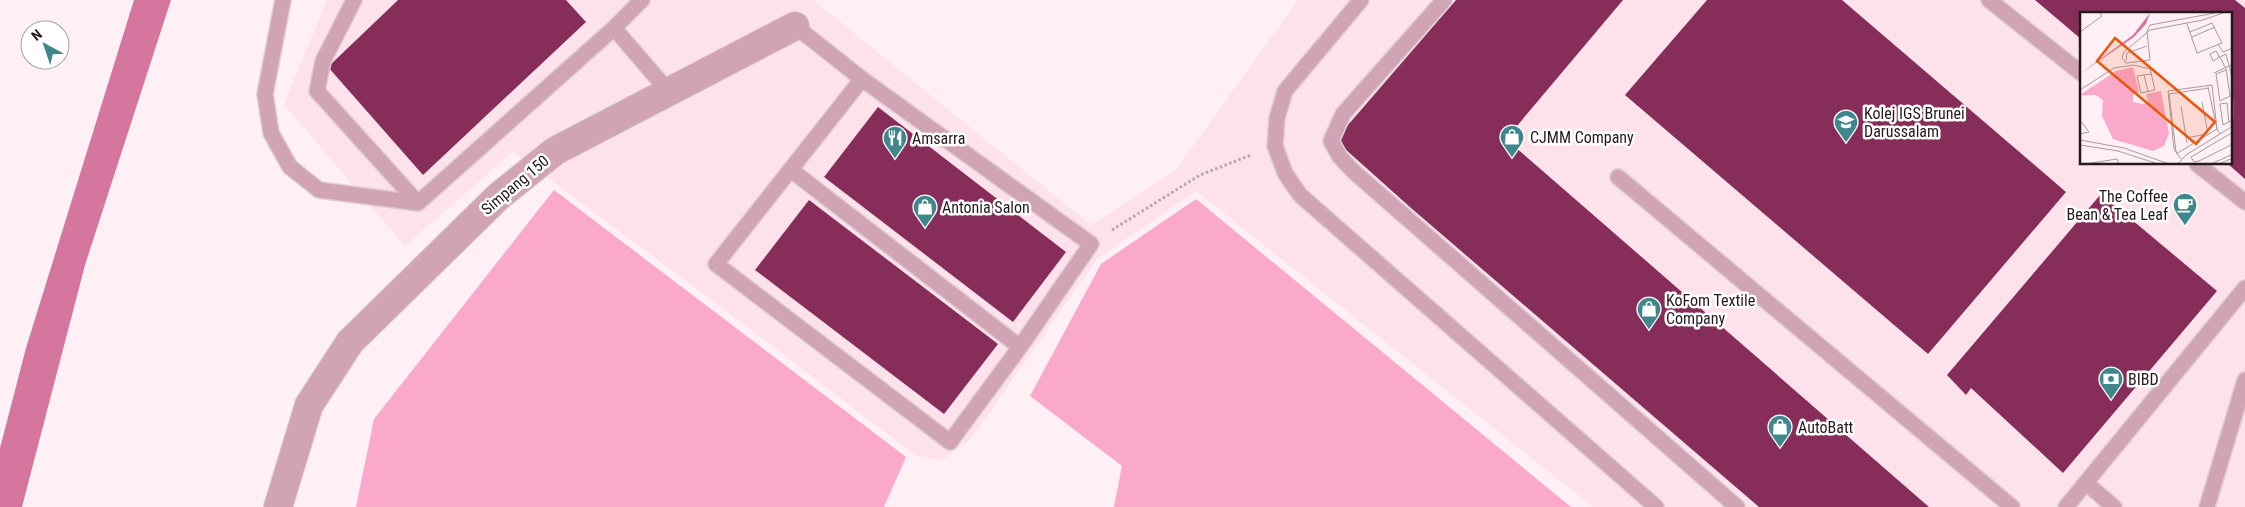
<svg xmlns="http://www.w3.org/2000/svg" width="2245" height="507" font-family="'Roboto Condensed',sans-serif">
<rect width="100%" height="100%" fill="#fff0f5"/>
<path fill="#fde2ec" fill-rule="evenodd" d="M327,0h486l278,225 85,-55 122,-170h947v507h-652l-397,-316 -99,68 -127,181 -29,21 -26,-6 -194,-148 -208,-155 -108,94 -121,-142zM2081,14h150v150h-150z"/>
<path fill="#faa9ca" d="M554,190l352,267 -22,50h-528l18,-88z
M1196,199l375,308h-457l8,-41 -92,-70 71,-132z"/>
<path fill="#d5769f" d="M134,0h37l-86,265 -63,242h-22v-59l26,-100z"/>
<path fill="#862e59" d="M398,0h168l20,22 -163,153 -95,-108z
M1456,0h167l-117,139 423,368h-170l-348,-299 -76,-68z
M1707,0h135l224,192 -138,162 -303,-259z
M2035,0h200l10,8v171l-17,-15h3v-150h-150v25z
M878,107l188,145 -53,70 -189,-145z
M2101,194l116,97 -154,182 -92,-85 -5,7 -19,-20z
M809,200l189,144 -54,70 -189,-144z"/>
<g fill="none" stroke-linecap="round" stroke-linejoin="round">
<defs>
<path id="lane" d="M283,0l-18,94 6,39 19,34 29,23 99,13 196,-175 28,-28
M354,0l-31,61 -6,30 101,112
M1361,0l-76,91 -8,27 -2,28 10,27 15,22 356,312
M1444,0l-101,114 -12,27 9,16 13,14 384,336
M1989,0l92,73
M795,26l67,53 229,165 -71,103 -70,95 -234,-178 146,-185
M614,28l55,64
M2197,164l48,38
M791,170l229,177
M1618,177l394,330
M2086,483l28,24
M2066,507l179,-219
M2207,507l38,-127"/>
<path id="street" d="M278,507l31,-102 41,-63 149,-146 56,-45 240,-125"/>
</defs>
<use href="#lane" stroke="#dcced2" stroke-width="18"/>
<use href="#street" stroke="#dcced2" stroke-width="30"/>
<path stroke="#b6a8ad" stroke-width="3" stroke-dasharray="2.5 2.5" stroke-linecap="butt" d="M1112,230l88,-55 51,-20"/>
<use href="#lane" stroke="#d1a4b5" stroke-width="15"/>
<use href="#street" stroke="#d1a4b5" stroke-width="28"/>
</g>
<defs>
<symbol id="university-pin" viewBox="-11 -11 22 30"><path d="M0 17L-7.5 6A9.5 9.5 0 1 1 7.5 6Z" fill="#3f868d" stroke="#fff"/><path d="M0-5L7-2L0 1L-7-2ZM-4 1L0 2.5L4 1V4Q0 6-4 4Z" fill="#fff"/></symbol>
<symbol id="shop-pin" viewBox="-11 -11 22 30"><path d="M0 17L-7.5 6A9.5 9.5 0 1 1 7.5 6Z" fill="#3f868d" stroke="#fff"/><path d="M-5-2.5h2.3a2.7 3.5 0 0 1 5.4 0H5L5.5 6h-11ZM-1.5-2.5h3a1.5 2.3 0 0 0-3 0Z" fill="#fff"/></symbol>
<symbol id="restaurant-pin" viewBox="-11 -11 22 30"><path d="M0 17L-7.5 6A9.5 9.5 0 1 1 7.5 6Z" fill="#3f868d" stroke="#fff"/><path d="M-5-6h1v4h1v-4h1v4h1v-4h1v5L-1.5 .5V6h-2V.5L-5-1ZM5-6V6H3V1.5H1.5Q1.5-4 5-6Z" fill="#fff"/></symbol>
<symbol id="cafe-pin" viewBox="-11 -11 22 30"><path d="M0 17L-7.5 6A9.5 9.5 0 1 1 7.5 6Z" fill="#3f868d" stroke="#fff"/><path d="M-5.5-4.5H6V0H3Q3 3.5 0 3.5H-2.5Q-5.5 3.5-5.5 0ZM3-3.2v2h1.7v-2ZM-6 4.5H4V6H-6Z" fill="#fff"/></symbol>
<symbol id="bank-pin" viewBox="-11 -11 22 30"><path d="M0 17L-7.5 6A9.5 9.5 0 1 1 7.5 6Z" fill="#3f868d" stroke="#fff"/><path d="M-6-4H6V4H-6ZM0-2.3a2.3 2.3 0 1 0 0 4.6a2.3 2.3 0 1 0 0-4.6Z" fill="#fff"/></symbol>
</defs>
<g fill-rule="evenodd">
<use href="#university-pin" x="1832" y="108" width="28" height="38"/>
<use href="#shop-pin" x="1498" y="123" width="28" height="38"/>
<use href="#restaurant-pin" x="881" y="124" width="28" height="38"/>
<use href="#cafe-pin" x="2171" y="191" width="28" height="38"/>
<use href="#shop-pin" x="911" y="193" width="28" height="38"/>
<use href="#shop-pin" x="1635" y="295" width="28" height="38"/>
<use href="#bank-pin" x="2097" y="365" width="28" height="38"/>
<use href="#shop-pin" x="1766" y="413" width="28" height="38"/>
</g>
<g text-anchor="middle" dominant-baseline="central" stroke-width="5" stroke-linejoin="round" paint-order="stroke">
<g font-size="16" fill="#25191d" stroke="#fff" text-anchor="start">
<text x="1864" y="113">Kolej IGS Brunei<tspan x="1864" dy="18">Darussalam</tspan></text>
<text x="1530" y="137">CJMM Company</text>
<text x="912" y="138">Amsarra</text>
<text x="2168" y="196" text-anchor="end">The Coffee<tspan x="2168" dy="18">Bean &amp; Tea Leaf</tspan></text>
<text x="942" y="207">Antonia Salon</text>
<text x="1666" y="300">KoFom Textile<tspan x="1666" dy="18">Company</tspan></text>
<text x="2128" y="379">BIBD</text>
<text x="1798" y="427">AutoBatt</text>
</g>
<g font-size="16" fill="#25191d" stroke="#fff">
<text transform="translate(515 185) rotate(-40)">Simpang 150</text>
</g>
</g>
<g transform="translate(2080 12)">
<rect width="152" height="152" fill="#fff0f5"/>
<path d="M53,55l6,25 -6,3v7l10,2 5,-3 -2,-7 15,-3 8,42 -5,13 -11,5 -40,-12 -11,-23 1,-16 -7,-5h-16l36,-24z" fill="#faa9ca"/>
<path d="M70,1l-4,11 -12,13 -54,37 53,-39z" fill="#d5769f"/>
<path fill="none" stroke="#a89a9f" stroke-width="1" d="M107,12l10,29 25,-10 -10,-20 -22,9M0,20l22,-16 -2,-3M112,25l23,-10M138,32l5,8 10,-4M46,49l1,-8 20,-7M46,51l24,-3 -3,-29 3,-6 65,-12M46,51l-4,-5 2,-6 26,-22 53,-10 20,-7M146,58l-10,4 4,27 10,-5 -4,-28 -1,-1 -4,-8 -2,-2v-1l-3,-5 -6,3 3,7 5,-3 1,-1h1l6,-3 7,27M134,61l19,-9M64,63l4,16M128,75l9,42M0,78l34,-22 20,-3 16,4 5,21 -14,3 -4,-17 14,-2M153,87v20M122,90l6,32M101,94l6,37M0,108l9,12 -9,2M149,110l-2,-19 -7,1 3,21 10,-5M153,120l-42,25 3,5 5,-1 34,-17M106,126l21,-4M0,128l44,8 45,16M0,133l38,6 40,13M96,140l-7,-58 40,-6M96,142l41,-25 3,5M101,147l-7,-10 -6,-58 44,-6 5,44M5,152l32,-5 2,5M98,152l8,-9 47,-29M131,152l22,-10M139,152l14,-6"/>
<path fill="#e8590c" fill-opacity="0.15" stroke="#e8590c" stroke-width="2.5" d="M35,26l100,84 -19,22 -99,-83z"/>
<rect width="152" height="152" fill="none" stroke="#25191d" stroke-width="2.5"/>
</g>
<g transform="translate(45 45) rotate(320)"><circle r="24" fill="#ffffff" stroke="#a8a3a5"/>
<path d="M0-4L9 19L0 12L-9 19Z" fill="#3f868d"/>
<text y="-8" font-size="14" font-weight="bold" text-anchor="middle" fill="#25191d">N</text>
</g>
</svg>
